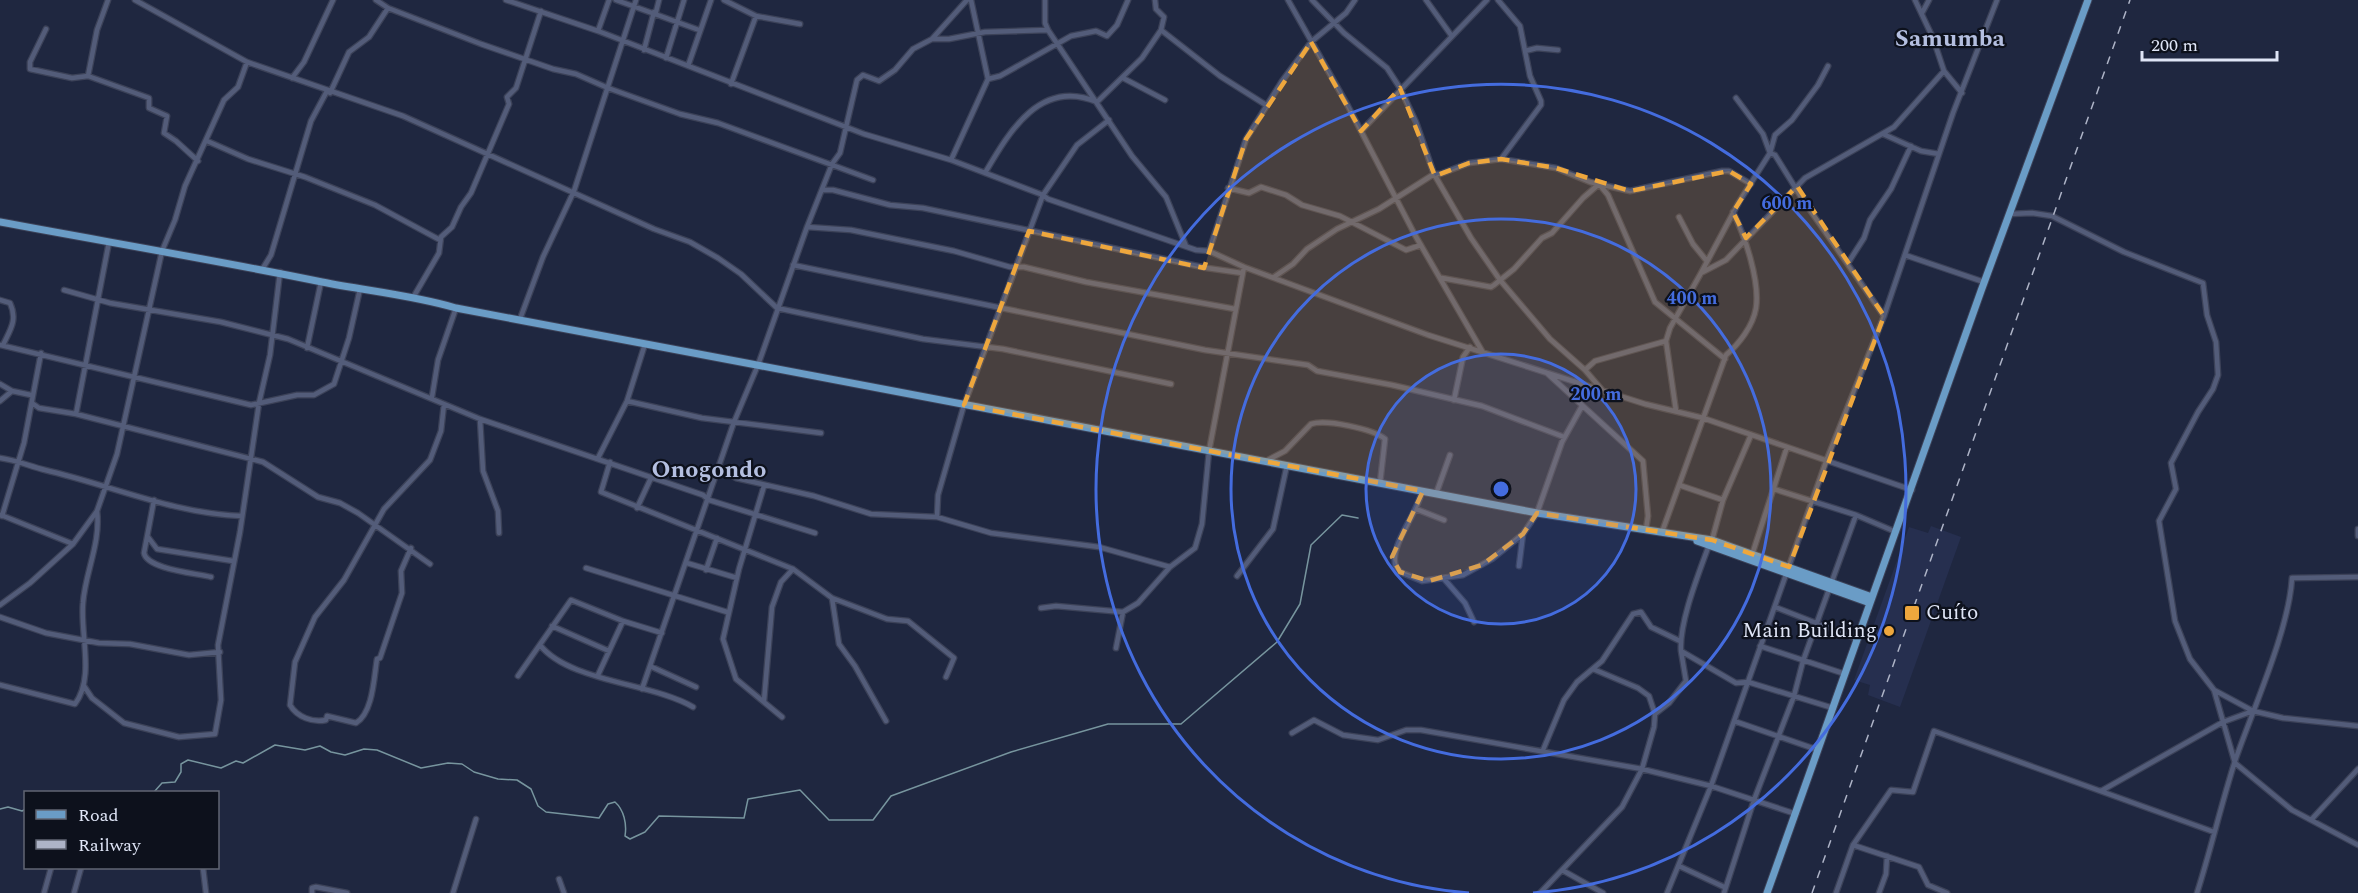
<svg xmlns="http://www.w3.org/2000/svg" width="2358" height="893" font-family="Spectral,serif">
<rect width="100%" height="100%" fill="#1f2740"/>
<path fill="#262f4f" d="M1931,526l30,11 -61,170 -32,-12 2,-10 -16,-5 55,-153 19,6z"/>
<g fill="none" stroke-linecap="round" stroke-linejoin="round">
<path stroke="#77959e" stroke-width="1.5" d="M68,792h22
M154,792l8,-9 13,-1 6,-10v-8l7,-4 33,8 15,-7 7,2 32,-18 30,5 15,-4 11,6 14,3 19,-6 13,1 44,18 27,-5 14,1 12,8 24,7 19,1 14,9 7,17 8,6 53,6 9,-14 7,-2c9,8 12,22 10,34l5,3 15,-7 14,-16 85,2 4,-19 52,-9 29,30h44l18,-24 120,-44 97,-28h73l96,-82 23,-38 11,-59 31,-30 16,3
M0,809l8,-2 14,4 4,-2"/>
<defs>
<path id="street" d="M108,0l-11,30 -9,46 61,22v10l18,8 -3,17 12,8 22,20
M135,0l112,62 156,54 251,113 36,13 28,16 23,16 36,34 146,31 80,10 168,35
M376,0l12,8 93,36 72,25 23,5 32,14 72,26 38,9 155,57
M506,0l92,31 266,103 87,26 92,35 5,4 148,51 13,1 35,16 184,68 217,69 58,14 209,72
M616,0l83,30
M724,0l32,16 44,8
M971,0l17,79
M1045,0v23l3,7 84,126 34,41 20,49
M1155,0l1,9 8,8 -3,13
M1288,0l60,106 67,129 67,116
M1312,0l32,33 43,35 13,20 16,34 18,52 37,64 29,42 50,59 35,31 18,21
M1426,0l25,35
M1498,0l22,26 10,50 11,25v4l-40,54
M1915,0l18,38 11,33 18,22
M656,12l3,-12
M1922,13l7,-13
M46,29l-16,33v7l42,9 16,-2
M598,31l11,-31
M932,39h17l36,-7 63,-2
M644,50l10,-38
M1525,51l12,-3 21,2
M666,58l18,-58
M688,66l23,-66
M292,78l12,-16 29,-62
M1123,78l42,22
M731,84l25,-68
M330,93l19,-41 20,-15 19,-29
M1736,98l27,36 7,19 5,2 28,45 81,116
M1361,131l126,-131
M1883,134l38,17 18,3
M207,141l41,18 57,18 70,28 65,35
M951,160l37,-81 12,-3 71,-40 25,-5 11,5 10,-11 11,-25
M985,173c24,-41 55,-95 112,-71l45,-44 19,-28 59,46 46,29
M1599,184l9,11 47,107 70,57
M1228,188l21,5 12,-6 25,8 16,10 38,11 66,34 15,-5
M822,190h11l57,15 33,3 284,60 35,5
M2009,214l23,-1 20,3 72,36 79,31 4,32 9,27 2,33 -5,14 -15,23 -27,51 5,26 -17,32 16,100 15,38 24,31 21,73 57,47 66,35
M1679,217l14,27 13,16
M807,227l44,3 103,21 56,16h14l62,15 149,27
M1209,251l37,-112 36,-58 29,-39 35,-29 9,-13
M1905,255l79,27
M1848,263l16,-25 6,-18 21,-31 20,-43
M793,265l412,85 103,15 9,6 75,14 90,21 82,31
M263,268l8,-13 40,-134 16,-30
M1701,273l38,-71 31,-49 5,-18 17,-15 26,-35 10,-19
M1274,277l19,-13 14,-15 30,-20 42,-20 55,-35h6l29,-11 32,-4 55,9 34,14 40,9 92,-20h7l22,13
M1442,278l49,9 3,-2 20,-16 28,-31 10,-5 31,-35 16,-14
M64,290l46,13 111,19 67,17 192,80 223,76 6,5 106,33
M414,296l25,-43 2,-16 11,-10 9,-20 10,-14 38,-89 -2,-7 9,-9 25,-77
M0,300l10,3c8,17 0,27 -7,42
M520,319l23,-62 31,-66 62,-191
M0,345l251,60 46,-10h17l20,-11 15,-46 11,-49
M307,348l14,-66
M1585,370l10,-9 71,-20
M1548,374l95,87 5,55 -2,13
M0,384l12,7 19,4
M432,397l6,-37 18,-52
M1454,400l9,-43 7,-10
M0,401l12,-10
M627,401l75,17 119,15
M32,403l7,5 37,6 187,48 55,35 22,6 18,10 72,51
M1676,411l-10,-70 4,-13 31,-55 25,-13 79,-82 89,-51 50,-56
M76,414l33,-172
M480,419l3,52 15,40 1,22
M0,458c16,2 29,8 45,12 65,15 130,44 197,46
M598,458l29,-57 18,-57
M1266,461l19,-10 26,-27c15,-5 62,5 74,15l-5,44
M610,462l-9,30 192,77 39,29 55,21 21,2 46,37 -8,19
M720,469l16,9 78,18 57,18 66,3 54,16 108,14 71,20
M1679,485l44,15
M764,486l-25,83 -16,70 13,40 46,38
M1774,489l82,26 40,17
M1422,491c-5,24 -34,56 -26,76l4,5 22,9 41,-6 29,-16 31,-25 14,-21 25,-71 20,-36
M1436,494l14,-39
M154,500l-10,53c3,16 50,20 67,24
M637,508l14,-30
M1416,509l28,11
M1,515l72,29
M2,516l22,-73 17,-90
M937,517l1,-22 26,-90 79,-210 34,-50 32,-25
M2358,529v7
M1662,532l64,-177c13,-11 27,-29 30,-47 4,-27 -11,-72 -23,-96
M148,537l9,12 76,12
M1712,540l11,-40 28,-65
M1709,545c-10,28 -30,77 -28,106l55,32 12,-1 85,26
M411,548l-10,23 1,22 -22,65 -3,1c-3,18 -4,54 -21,64l-29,-7 -1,4c-13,3 -29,-3 -36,-15l5,-43 20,-45 29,-37 40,-71 46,-49 11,-29 3,-27
M1752,555l35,-108
M687,563l50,15
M1519,566l4,-32
M586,568l141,44
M706,570l11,-32
M1237,576l36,-47 14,-64
M1445,580l20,23 9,19
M832,598l7,46 16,22 31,55
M0,605l30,-22 43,-39 24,-33 20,-57 45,-203 13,-31 10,-34 39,-86 14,-13 9,-25
M1775,607l82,32
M1041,608l15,-2 67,6 15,-9 32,-36 25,-19 7,-24 7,-73 35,-184
M0,617l46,16 53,10 31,1 59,11 31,-3
M552,626l57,25
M540,645c29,37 113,38 153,62
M1760,646l85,28
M1116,648l7,-36
M652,667l44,20
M598,675l25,-54
M518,676l53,-76 52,21 39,12
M0,685l75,19c20,-27 5,-69 8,-101 2,-30 18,-60 14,-92
M84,686l8,12 32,25 55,14 36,-3 6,-34 -3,-55 22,-113 19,-129 11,-48 10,-83
M642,689l92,-267 24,-57 49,-138 25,-63 8,-11 17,-73 6,-5 16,6 16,-11 18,-21 19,-10 35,-39
M2214,690l39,21 30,7 75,8
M764,701l8,-94 9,-25 12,-13
M1655,714l14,-11 17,-22 -5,-30
M1734,721l84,29
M1292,733l22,-13 29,15 35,5 28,-10h15l221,39 69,17 85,28
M1543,750l21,-50 13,-18 25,-21 31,-47 8,-2 10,15 29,14
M2101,791l122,-69 30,-11
M2311,820l47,-51
M1853,845l66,22 9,18 19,8
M1679,866l45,21
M203,868l3,25
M1562,870l41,23
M559,879l5,14
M44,893l7,-25
M74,893l7,-25
M312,893v-5l4,-1 31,6
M453,893l23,-74
M1540,893l82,-86 20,-38 12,-42 1,-13 -6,-18 -11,-8 -45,-19
M1667,893l44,-107 116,-327 57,-143 69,-203 44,-113
M1724,893l30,-93 40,-104 9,-35 53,-146
M1836,893l17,-48 38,-55 22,2 21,-61 280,101
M1879,893l7,-19 1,-18
M2197,893c14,-44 24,-88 38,-132 18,-52 54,-131 57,-183l66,-1"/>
<path id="primary" d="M0,222c107,20 215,38 322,60 45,9 90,13 134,26l1081,205 175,27 160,57
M1697,541l173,62
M1767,893l214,-602 107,-291"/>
</defs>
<use href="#street" stroke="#3c4258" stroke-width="7"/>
<use href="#primary" stroke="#3c4258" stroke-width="9"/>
<use href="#street" stroke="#535c79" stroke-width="4.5"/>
<use href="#primary" stroke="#6a9cc6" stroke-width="7"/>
<path stroke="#aeb4c7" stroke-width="1.5" stroke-dasharray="8 8" stroke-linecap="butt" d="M1812,893l318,-893"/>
</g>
<path fill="#eea73d" fill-opacity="0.2" stroke="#eea73d" stroke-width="4.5" stroke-dasharray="12 8" stroke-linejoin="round" d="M1311,42l50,89 39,-43 35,88 34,-13 32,-4 55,9 74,23 99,-20 22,13 -18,28 13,26 51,-52 87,130 -95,251 -77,-27 -175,-27 -14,21 -41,31 -53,16 -29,-9 -8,-15 31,-66 -459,-86 65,-174 175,37 42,-129z"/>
<circle cx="1501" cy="489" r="135" fill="#446cde" fill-opacity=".12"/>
<g fill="none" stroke="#446cde" stroke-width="3">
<circle cx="1501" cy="489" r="135"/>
<circle cx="1501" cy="489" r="270"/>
<path d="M1469 893A405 405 0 1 1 1533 893"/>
</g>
<g fill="#eea73d" stroke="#0d111c" stroke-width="2">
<rect x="1904" y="605" width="16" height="16" rx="3"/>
<circle cx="1889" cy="631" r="6"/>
</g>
<g text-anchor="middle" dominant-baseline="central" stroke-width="4.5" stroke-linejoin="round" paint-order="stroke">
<g font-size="21" fill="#dfe5f6" stroke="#0d111c" text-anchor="start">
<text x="1926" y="613">Cuíto</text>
<text x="1877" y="631" text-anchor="end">Main Building</text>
</g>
<g font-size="24" font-weight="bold" fill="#b4bfe0" stroke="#0d111c">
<text x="1950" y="39">Samumba</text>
<text x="709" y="470">Onogondo</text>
</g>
</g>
<circle cx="1501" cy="489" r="9" fill="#446cde" stroke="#0d111c" stroke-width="3"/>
<g font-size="18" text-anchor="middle" font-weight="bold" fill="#446cde" stroke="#0d111c" stroke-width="4.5" stroke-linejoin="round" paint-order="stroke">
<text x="1787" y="209">600 m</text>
<text x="1692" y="304">400 m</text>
<text x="1596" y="400">200 m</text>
</g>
<rect x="24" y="791" width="195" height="78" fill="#0d111c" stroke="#616673" stroke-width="1.5"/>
<rect x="36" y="810" width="30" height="9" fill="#6a9cc6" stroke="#616673" stroke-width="1.5"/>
<text x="78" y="821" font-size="18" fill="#dfe5f6">Road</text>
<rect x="36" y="840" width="30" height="9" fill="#aeb4c7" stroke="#616673" stroke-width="1.5"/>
<text x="78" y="851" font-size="18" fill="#dfe5f6">Railway</text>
<path d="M2142 51v9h135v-9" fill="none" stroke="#dfe5f6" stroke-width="3"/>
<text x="2151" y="51" font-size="18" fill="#dfe5f6" stroke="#0d111c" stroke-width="4.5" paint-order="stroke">200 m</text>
</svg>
